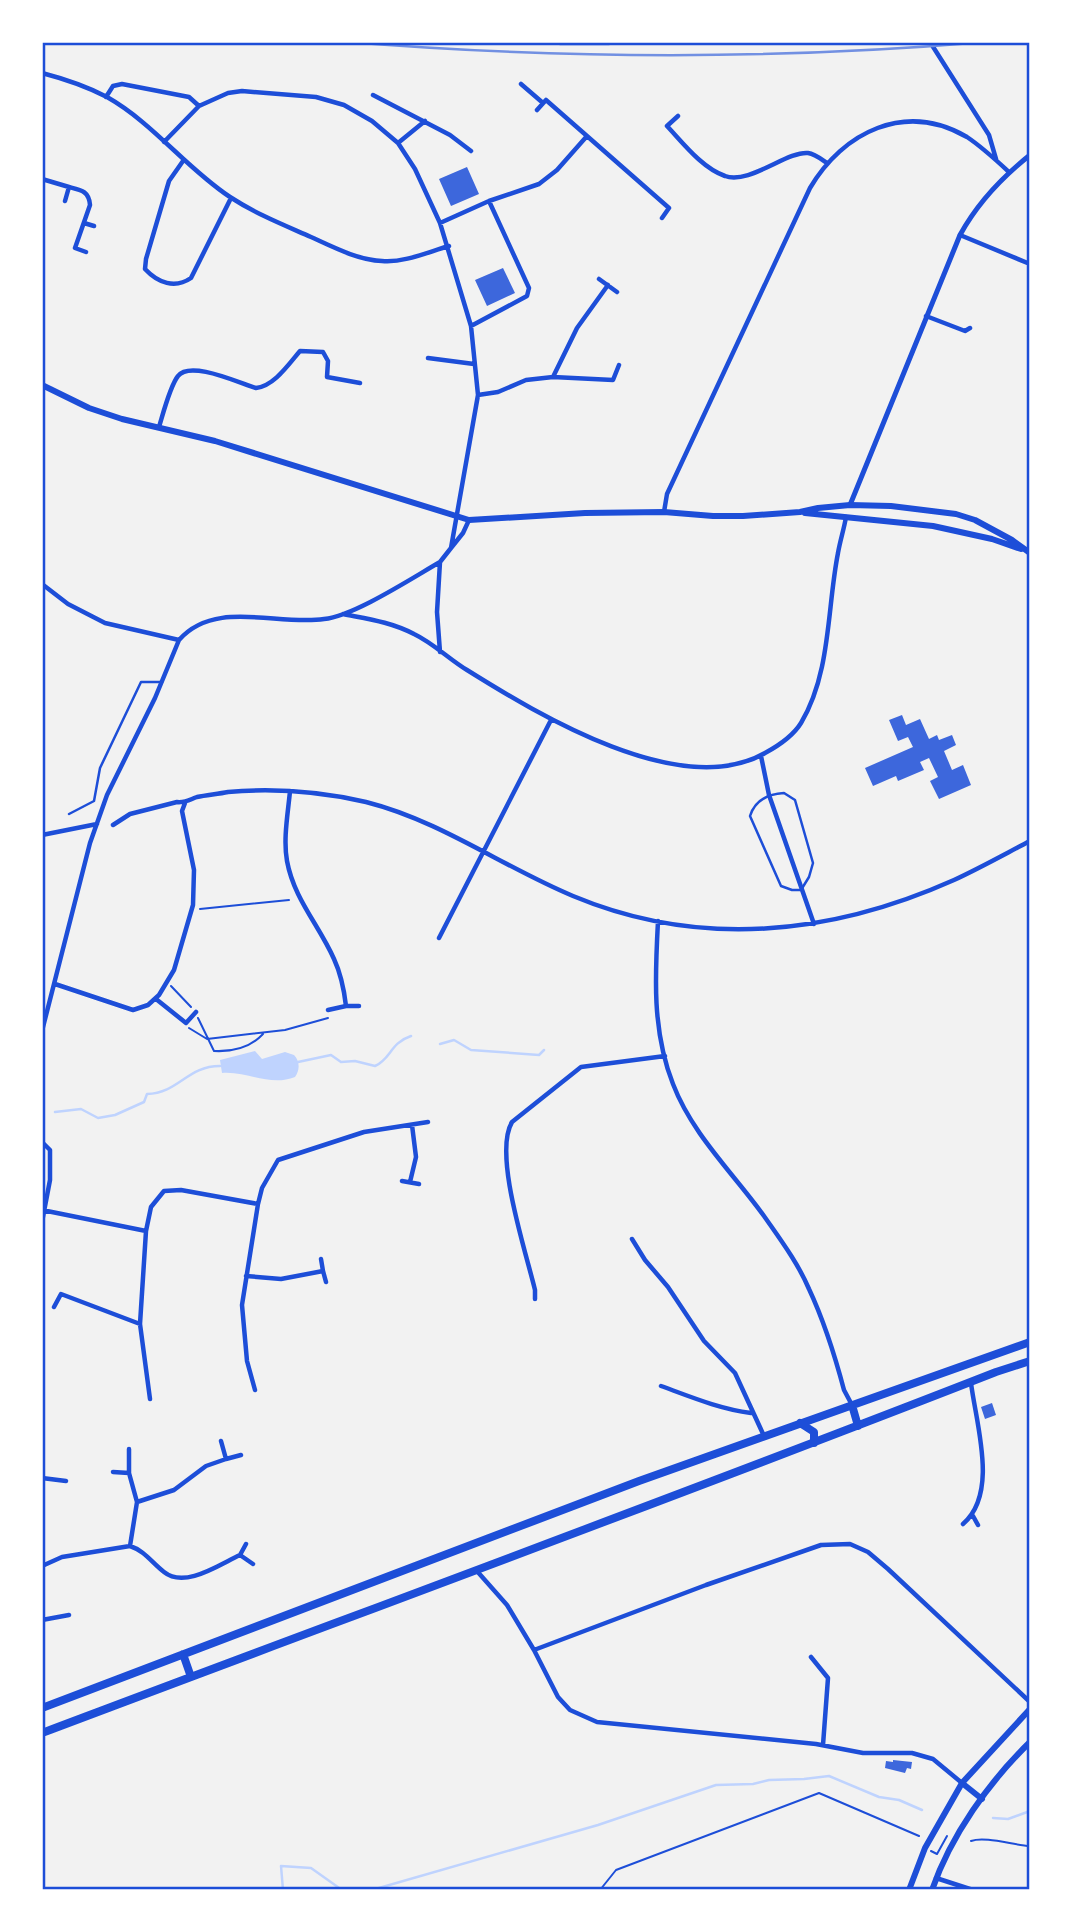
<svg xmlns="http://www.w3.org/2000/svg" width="1072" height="1932" font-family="'Fira Sans',sans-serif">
<rect width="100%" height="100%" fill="#f2f2f2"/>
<path fill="#bfd3fe" d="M255,1051l7,8 23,-7 9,3c6,6 6,15 1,22 -25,10 -48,-6 -73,-4l-2,-13z"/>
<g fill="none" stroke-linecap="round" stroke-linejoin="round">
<path stroke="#bfd3fe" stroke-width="2.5" d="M440,1044l14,-4 17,10 68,5 5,-5
M298,1062l33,-7 10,7 14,-1 20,5c16,-7 15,-23 36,-30
M55,1112l26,-3 17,9 17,-3 29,-13 3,-8c32,-1 40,-28 73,-28
M993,1818l15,1 22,-8
M283,1890l-2,-24 30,2 31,22
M372,1890l226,-65 118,-40 37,-1 16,-4 35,-1 25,-3 50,21 20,3 23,10"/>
</g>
<path fill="#3d67dc" d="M467,167l12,27 -28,12 -12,-27z
M503,268l12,25 -28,13 -12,-26z
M902,715l4,10 14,-6 9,20 8,-4 2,5 13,-5 4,10 -12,6 8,19 11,-5 8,20 -32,14 -9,-18 8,-4 -9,-19 -9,4 4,8 -26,11 -2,-5 -23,10 -8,-18 48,-21 -5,-10 -10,4 -9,-21z
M992,1403l4,12 -11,4 -4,-12z
M893,1760l19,2 -1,7 -4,-1 -2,5 -20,-5 1,-7 7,1z"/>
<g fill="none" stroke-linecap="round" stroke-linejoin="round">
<path stroke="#1d4ed8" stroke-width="2" d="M200,909l89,-9
M171,986l20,21
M198,1018l16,33c20,1 36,-3 49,-17
M189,1028l18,11 78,-9 43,-12
M971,1841c14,-5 42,4 59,5
M931,1851l6,3 10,-18
M600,1890l16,-20 203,-77 100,43"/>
<path stroke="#1d4ed8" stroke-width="2.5" d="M784,793l11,7 18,63 -4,14 -8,13h-9l-11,-4 -31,-70c5,-16 17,-22 34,-23z
M69,814l25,-13 6,-33 41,-86h21"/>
<path stroke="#1d4ed8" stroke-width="4.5" d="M930,42l59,93 7,24
M42,73c23,6 44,13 65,24 46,26 79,71 123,100 26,17 54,28 81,40 22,10 47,23 71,24 22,2 46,-9 67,-15
M521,84l22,19
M373,95l77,40 21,16
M106,97l7,-11 9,-2 67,13 10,9
M537,110l9,-10 123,108 -7,10
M678,116l-11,10c16,17 35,42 58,50 24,9 62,-25 83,-23 7,1 13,6 19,10
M164,142l35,-36 29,-13 14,-2 74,6 28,8 28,16 26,22 17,26 25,54 31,103 7,69 -27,153 12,-15 6,-13
M398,143l27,-22
M183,161l-14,20 -23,78 -1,10c13,14 30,20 46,9l40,-80
M42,179l27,8
M65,201l4,-14c12,3 20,4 21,18l-15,43 11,4
M84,223l10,3
M440,223l49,-22 50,-17 18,-14 30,-34
M960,235l70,29
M599,279l18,13
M926,316l39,15 5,-3
M471,326l56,-30 2,-8 -40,-87
M428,358l46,6
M553,377l24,-49 31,-43
M478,395l20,-3 28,-12 27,-3 60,3 6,-15
M159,427c4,-13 11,-41 19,-51 12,-16 61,7 78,12 18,-2 32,-23 44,-37l23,1 5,9 -1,16 33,6
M664,512l3,-18 143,-306c33,-56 95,-87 157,-51 15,10 29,23 42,35
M42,584l26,20 37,19 74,17
M343,614c25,5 48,8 71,20 19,9 35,25 53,36 72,45 214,131 298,83 13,-7 28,-17 36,-30 30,-50 26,-115 37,-170 2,-12 6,-24 8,-36
M440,652l-3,-40 3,-50
M761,756l8,39 45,129
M290,791c-2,22 -7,48 -3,70 7,38 32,64 47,98 7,15 10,30 12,47
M113,825l17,-11 47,-12c8,1 12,-2 20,-5 10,-2 21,-3 31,-5 45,-4 94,0 138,10 75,19 137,65 207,94 127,53 258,39 381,-16 26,-12 51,-26 76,-39
M42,835l55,-11
M658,921c-3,55 -6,110 15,163 19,50 60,89 91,132 16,23 34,47 45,73 15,32 26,67 35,101l8,15
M439,938l112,-218
M55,984l78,26 15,-5 11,-10 15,-25 19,-65 1,-35 -12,-59 3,-8
M156,999l30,24 10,-11
M328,1010l18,-4h13
M42,1031l48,-188 17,-48 48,-97 24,-58c36,-41 98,-14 145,-21 30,-3 88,-41 116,-57l11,-14
M42,1142l8,8v30l-8,42
M402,1181l17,3
M410,1182l6,-25 -4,-32
M42,1210l104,21 5,-24 13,-16 17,-1 77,14 4,-16 16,-28 86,-28 64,-10
M146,1231l-6,93 10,75
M632,1239l13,21 23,27 36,54 31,32 29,63
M321,1259l2,12
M246,1276l35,3 42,-8 3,11
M535,1299v-9c-9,-38 -42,-136 -23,-168l69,-55 84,-11
M54,1307l7,-13 79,30
M661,1386c30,11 59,23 90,27
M255,1390l-8,-29 -5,-56 16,-101
M129,1449v24l8,29 -7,44
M226,1459l15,-4
M113,1472l16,1
M42,1478l24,3
M137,1502l37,-12 32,-24 20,-7 -5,-18
M973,1516l5,9
M963,1524c36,-31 13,-100 8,-141
M240,1555l6,-11
M42,1566l20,-9 68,-11c15,5 22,17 34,26 21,17 56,-8 76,-17l13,9
M476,1570l31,35 27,45 24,47 12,13 27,12 219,22 47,9h49l21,6 29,24
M42,1620l27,-5
M534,1650l172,-65 115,-40 29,-1 18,8 20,17 142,133
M811,1657l17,21 -5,67
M936,1878l37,12"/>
<path stroke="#1d4ed8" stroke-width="5" d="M850,505l110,-270c18,-33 41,-57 70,-80"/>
<path stroke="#1d4ed8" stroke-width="6" d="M42,385l47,23 33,11 93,22 254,79 116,-7 79,-1 49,4h30l57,-4 18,-4 32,-3 41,1 65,8 19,6 37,20 18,13
M805,513l128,13 59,13 29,10
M962,1783l20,16
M909,1890l16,-42 37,-65 68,-74
M932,1890c19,-55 57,-108 98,-148"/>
<path stroke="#1d4ed8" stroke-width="8" d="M852,1405l6,21
M800,1423l14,9v11
M183,1654l8,23
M42,1708l597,-227 391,-139
M42,1733c318,-120 637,-237 954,-361l34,-11"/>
<path stroke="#7290e2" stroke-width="2.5" d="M348,42c212,17 425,18 637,0
M560,44h49"/>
</g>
<rect width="1072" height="1932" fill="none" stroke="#ffffff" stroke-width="88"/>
<rect x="44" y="44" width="984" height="1844" fill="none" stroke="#1d4ed8" stroke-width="2.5"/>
</svg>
